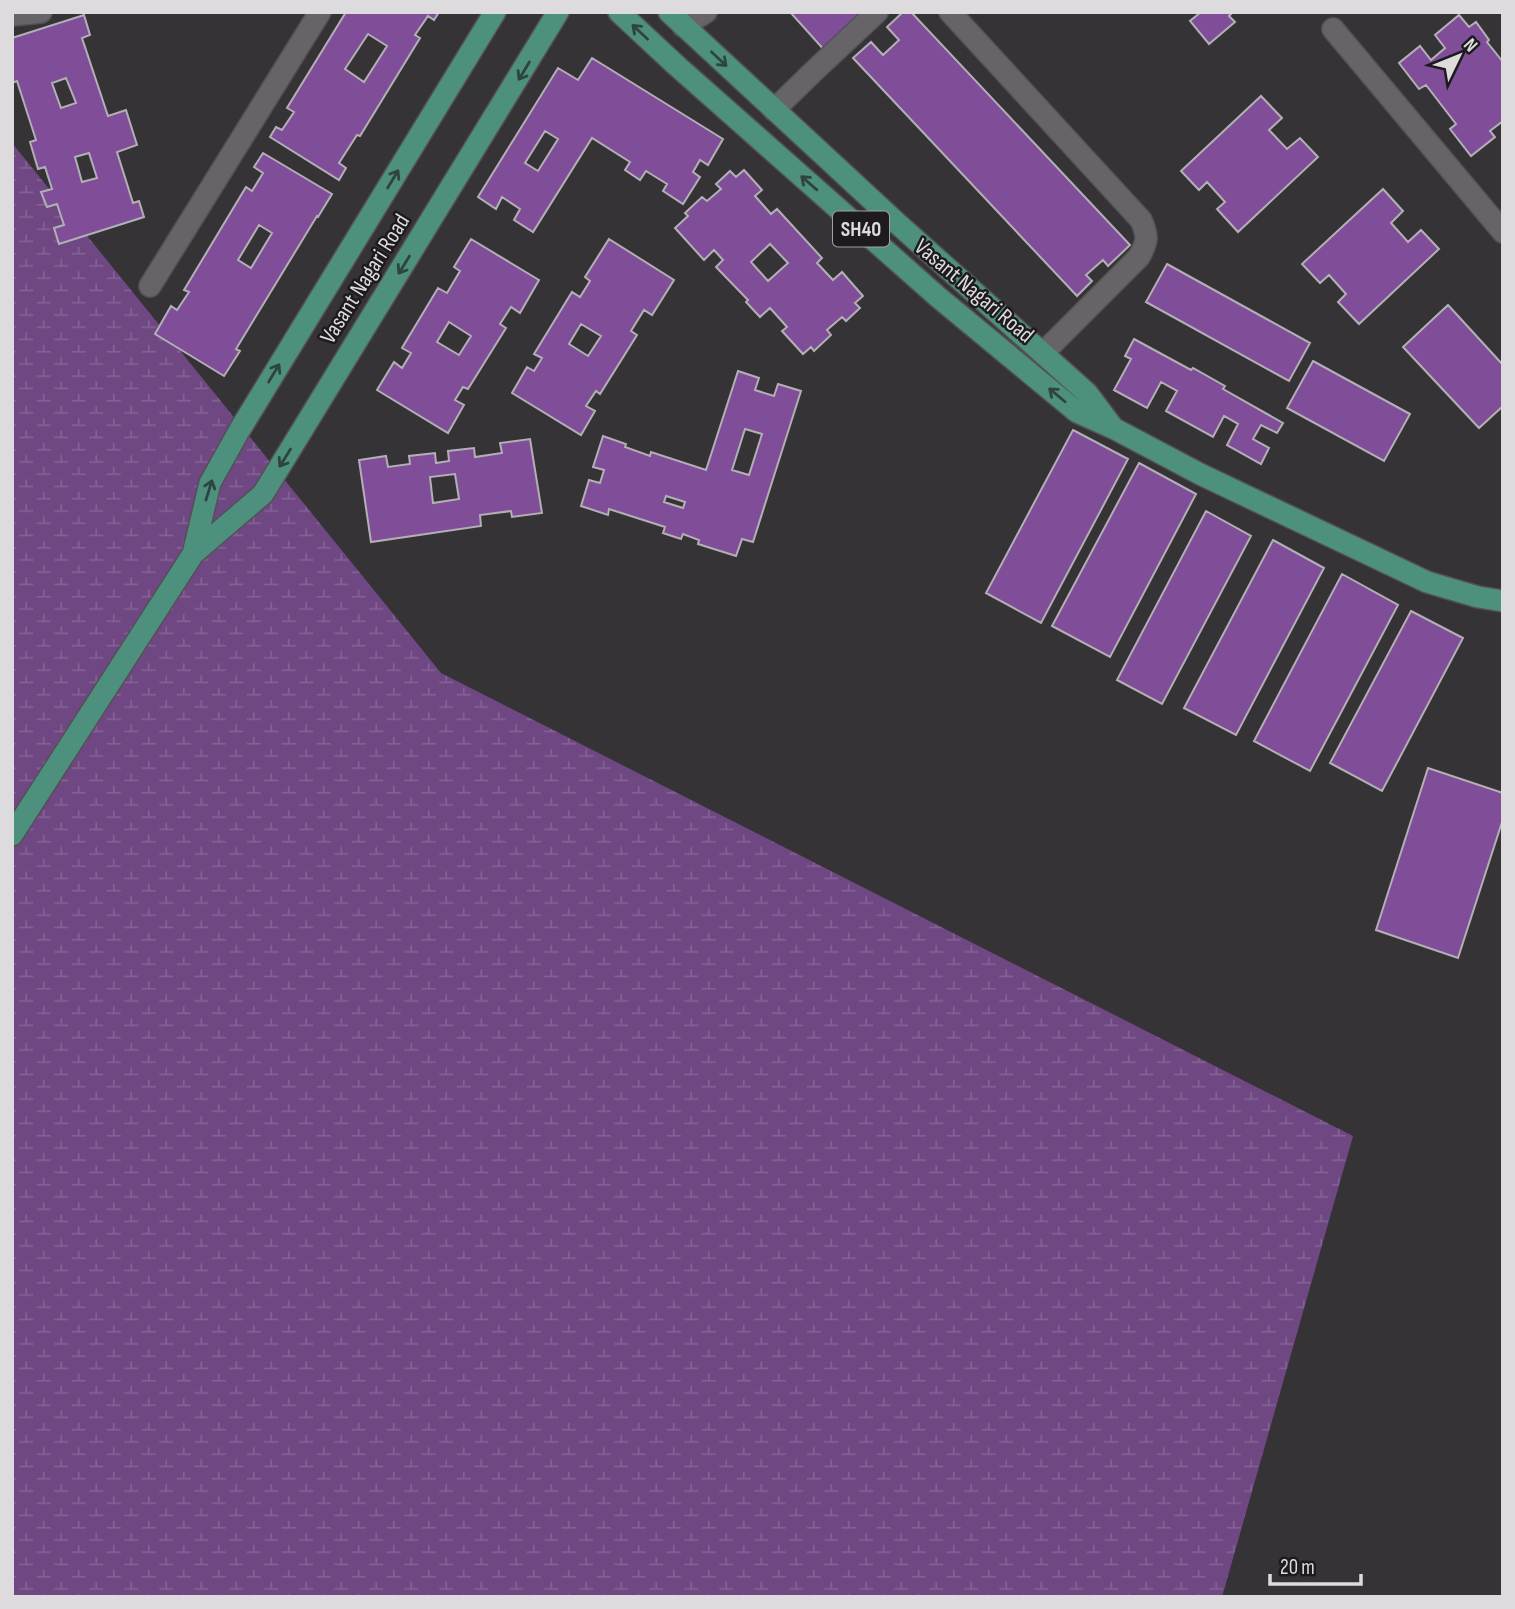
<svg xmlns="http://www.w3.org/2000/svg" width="1515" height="1609" font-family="'Sofia Sans Condensed',sans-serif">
<defs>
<pattern id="wetland-marsh" width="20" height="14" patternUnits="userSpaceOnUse" patternTransform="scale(1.75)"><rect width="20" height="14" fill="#6f4783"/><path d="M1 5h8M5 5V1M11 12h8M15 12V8" fill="none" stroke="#836194"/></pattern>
</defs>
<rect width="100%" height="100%" fill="#363337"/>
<path fill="url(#wetland-marsh)" d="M12,143l429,530 912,463 -131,461h-1210z"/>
<path fill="#804e99" stroke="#b3b0b5" stroke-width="2" fill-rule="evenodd" d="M346,12h93l-5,8 -6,-4 -13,19 5,3 -60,98 -3,-1 -18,28 7,5 -7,12 -69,-43 6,-10 6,3 12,-18 -7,-4zM368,34l19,12 -23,36 -19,-13z
M790,12h79l-43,40z
M903,12h8l219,233 -22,21 -5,-6 -17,15 6,6 -15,15 -224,-238 18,-16 12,13 16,-15 -12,-13z
M1201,12h32l-4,4 6,6 -26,22 -19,-23z
M84,15l6,20 -8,3 26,78 18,-6 11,35 -20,7 16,51 6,-2 5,16 -85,27 -5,-16 10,-3 -7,-21 -10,3 -6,-15 11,-3 -7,-22 -7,2 -8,-27 6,-2 -19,-59 -5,2v-45zM66,78l10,25 -15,5 -9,-25zM89,153l8,25 -15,4 -7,-25z
M1459,15l10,12 7,-5 13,18 -2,2 16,20v59l-13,10 5,6 -24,19 -21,-27 6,-5 -30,-39 -7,4 -20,-26 21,-17 11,14 14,-12 -10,-13z
M592,58l131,81 -15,26 -8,-5 -7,12 7,5 -17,27 -20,-13 4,-7 -21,-13 -6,9 -15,-10 5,-8 -38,-24 -59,94 -19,-12 6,-11 -18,-12 -6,12 -18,-12 80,-129 20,12zM545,131l13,8 -20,32 -13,-8z
M1261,96l21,22 -13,12 18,19 13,-11 18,19 -80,75 -21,-23 8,-7 -18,-20 -8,8 -18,-19z
M263,153l69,41 -14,23 -1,-1 -81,133 4,2 -16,25 -69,-42 16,-28 6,4 12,-18 -5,-2 62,-103 6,4 11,-18 -9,-6zM259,225l13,8 -21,35 -13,-8z
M744,170l18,20 -7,6 16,18 6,-5 45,49 -5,5 16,17 9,-8 21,24 -8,7 5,5 -14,13 -4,-4 -15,13 4,5 -17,16 -3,-4 -8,7 -21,-23 5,-4 -17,-19 -10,9 -14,-15 2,-2 -32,-33 7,-7 -9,-10 -10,10 -29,-32 13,-12 -3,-3 17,-16 5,4 14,-12 -5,-5 14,-13 6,6zM770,244l18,19 -20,18 -17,-19z
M1383,189l20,22 -12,12 17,19 13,-12 18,19 -80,75 -21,-22 8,-8 -17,-19 -9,8 -18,-19z
M471,239l68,41 -19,33 -9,-6 -11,17 6,4 -38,61 -5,-2 -8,13 9,5 -16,28 -71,-43 17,-28 8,6 9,-15 -9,-5 36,-60 9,5 13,-22 -6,-4zM449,322l22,14 -12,19 -22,-13z
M609,239l65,41 -22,35 -8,-5 -13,21 6,4 -37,59 -4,-3 -10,15 9,5 -14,24 -69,-42 15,-26 7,4 8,-13 -8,-4 38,-62 8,5 10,-16 -5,-4zM581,324l20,12 -13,20 -19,-12z
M1167,264l143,79 -21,38 -143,-79z
M1448,305l55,60v41l-24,22 -76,-81z
M1134,339l57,31 2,-2 32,18 -2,3 60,34 -6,10 -16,-8 -8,14 16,9 -8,16 -34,-19 11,-21 -14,-8 -11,21 -47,-26 11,-20 -16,-9 -14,26 -33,-18 17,-31 -6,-3z
M1313,361l97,53 -26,47 -97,-53z
M738,371l21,7 -4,12 19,6 4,-12 23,7 -48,151 -11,-3 -6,17 -38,-12 1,-4 -16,-6 -2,5 -18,-6 2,-6 -56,-18 -1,6 -27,-9 8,-26 11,3 4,-13 -11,-3 10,-31 23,8 -1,3 25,9 1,-4 55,18zM745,429l17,5 -13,41 -17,-5zM666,496l19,6 -2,6 -19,-6z
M1073,430l55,29 -87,164 -55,-30z
M530,439l12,74 -30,4 -1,-6 -31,4 1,11 -110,16 -12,-82 27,-4 2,11 22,-3 -1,-8 26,-3 1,10 13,-2 -1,-10 26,-3 1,9 27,-4 -2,-10zM455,474l4,25 -26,4 -3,-26z
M1139,463l57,31 -86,163 -58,-31z
M1206,511l45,25 -89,168 -45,-24z
M1273,540l51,28 -88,167 -52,-27z
M1342,574l56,31 -88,166 -56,-30z
M1411,611l52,27 -81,153 -52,-28z
M1428,768l75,25v26l-45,139 -82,-28z"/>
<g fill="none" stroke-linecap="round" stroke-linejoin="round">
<defs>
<path id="minor" d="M950,12l191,208c7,16 7,21 -2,37l-96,96
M12,15l29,-3
M683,26l23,-14
M1333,29l170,203
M774,110l41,-40 62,-58
M150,286l170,-274"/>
<path id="major" d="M619,12l58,54 261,231 139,115 38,17 85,45 227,108 51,15 25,4
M669,12l229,212 189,169 24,32
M193,554l17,-71 29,-52 256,-419
M12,835l181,-281 70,-60 295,-482"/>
</defs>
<use href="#minor" stroke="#535154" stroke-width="24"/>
<use href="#major" stroke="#535154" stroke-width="24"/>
<use href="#minor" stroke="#676469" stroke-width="21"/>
<use href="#major" stroke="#4e907e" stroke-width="21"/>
</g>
<defs><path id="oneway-shaft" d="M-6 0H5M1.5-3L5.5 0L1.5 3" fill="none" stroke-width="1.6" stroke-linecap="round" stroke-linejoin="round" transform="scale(1.75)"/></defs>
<g stroke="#2e443f">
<use href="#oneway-shaft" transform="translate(640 32) rotate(-137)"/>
<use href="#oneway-shaft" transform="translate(719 59) rotate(43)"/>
<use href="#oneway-shaft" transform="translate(524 71) rotate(121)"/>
<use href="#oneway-shaft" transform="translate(393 179) rotate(-59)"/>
<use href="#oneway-shaft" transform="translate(809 183) rotate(-139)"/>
<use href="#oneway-shaft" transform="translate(404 265) rotate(122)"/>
<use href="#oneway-shaft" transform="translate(274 373) rotate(-59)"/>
<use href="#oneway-shaft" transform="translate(1057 395) rotate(-140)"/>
<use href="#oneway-shaft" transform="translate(285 458) rotate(122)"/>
<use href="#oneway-shaft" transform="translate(209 490) rotate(-73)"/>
</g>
<g text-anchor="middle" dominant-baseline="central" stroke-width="5" stroke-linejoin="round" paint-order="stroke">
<rect fill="#1d1b1d" stroke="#a3a1a4" stroke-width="2" x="833" y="211.5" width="56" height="35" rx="5"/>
<g font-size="21" font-weight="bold" fill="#dddbde">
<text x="861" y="229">SH40</text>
</g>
<g font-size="23" fill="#dddbde" stroke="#1d1b1d">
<text transform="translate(365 279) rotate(-58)">Vasant Nagari Road</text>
<text transform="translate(974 291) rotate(40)">Vasant Nagari Road</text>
</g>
</g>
<rect width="1515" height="1609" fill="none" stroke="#dddbde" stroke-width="28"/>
<g transform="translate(1459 56) rotate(47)" stroke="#1d1b1d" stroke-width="5" paint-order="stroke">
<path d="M0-5L12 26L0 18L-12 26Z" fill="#dddbde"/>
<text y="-10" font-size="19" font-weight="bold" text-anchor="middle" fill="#dddbde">N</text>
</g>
<path d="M1270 1574v10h91v-10" fill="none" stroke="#dddbde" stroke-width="3.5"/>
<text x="1280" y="1574" font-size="21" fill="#dddbde" stroke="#1d1b1d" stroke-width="5" paint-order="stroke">20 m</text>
</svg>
